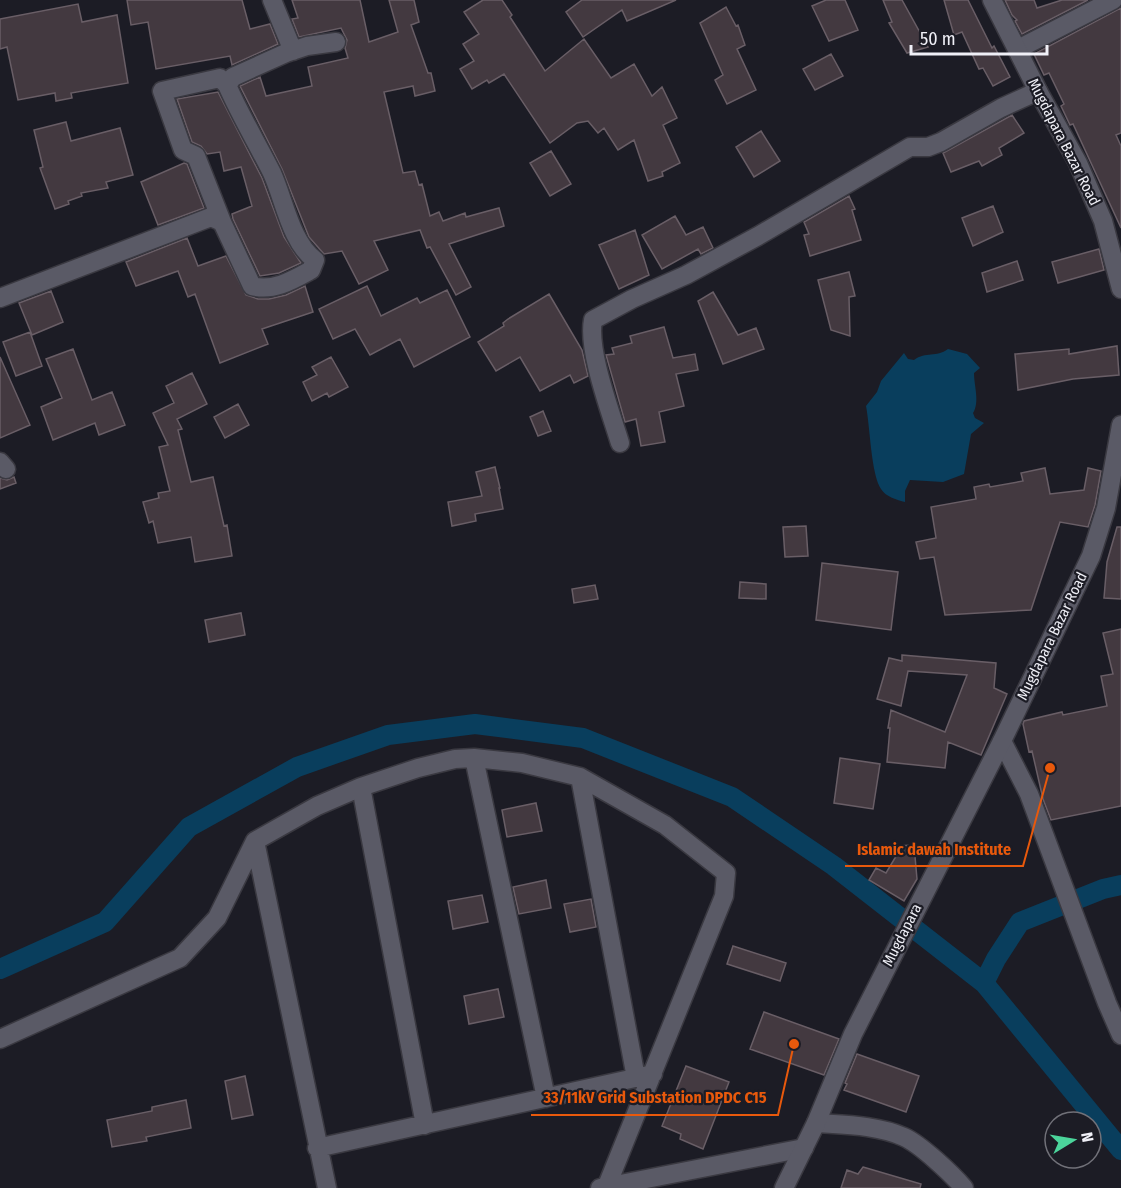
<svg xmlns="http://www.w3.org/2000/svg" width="1121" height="1188" font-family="'Fira Sans Condensed',sans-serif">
<rect width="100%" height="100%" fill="#1c1c25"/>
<path fill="#093e5d" d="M948,349l19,5 13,14 -6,5c0,13 6,29 -1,40l2,5 9,5 -13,11 -7,40 -21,8 -33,-2 -5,11v11c-8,-2 -19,-5 -24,-13 -10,-15 -11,-63 -15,-83l11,-14 4,-11 23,-28 4,6 6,1c12,-9 22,-2 34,-11z"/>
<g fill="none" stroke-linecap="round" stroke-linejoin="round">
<path stroke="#093e5d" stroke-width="20" d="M0,969l105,-47 84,-95 108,-60 91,-32 87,-11 108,14 149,59 102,69 150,117 137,167
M984,983l12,-24 24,-37 83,-33 18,-4"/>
</g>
<path fill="#433940" stroke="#695e66" stroke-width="1.5" d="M127,0h115l8,29 20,-5 8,20 -46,21 -2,-9 -74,13 -8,-47 -17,3z
M292,0h68l9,42 29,-10 -9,-32h25l5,22 -8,3 17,48h3l4,18 -20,5 -2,-10 -29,6 19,81 12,-2 4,14 3,-1 8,32 9,-4 4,9 22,-8 1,4 33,-9 5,18 -55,18 22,43 -15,8 -26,-48 -3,1 -7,-18 -46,11 14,29 -29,14 -17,-33 -18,3 -15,-17 -27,-68 -42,-83 20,-9 6,19 46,-10 -4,-19 40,-9 -3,-10 2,-8 -6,-12 -42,9 -7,-18 6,-1z
M483,0h19l10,15 -2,2 35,54 39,-32 27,39 23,-14 18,32 10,-9 15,31 -14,7 17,38 -18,9 1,4 -15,5 -14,-41 -16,10 -14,-22 -6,5 -10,-12 -11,2 -27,20 -46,-69 -15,9 -2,-3 -15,9 -12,-20 14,-8 -11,-17 16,-10 -15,-22z
M582,0h94l-49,21 -5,-11 -39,27 -17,-25z
M826,0h19l13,30 -29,11 -17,-35z
M883,0h19l26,47 -21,6 -18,-30 3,-1z
M944,0h24l24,48 2,-2 16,31 -17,9 -10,-18 -4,1 -17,-37 -8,3z
M1005,0h29l3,8 25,-8h26l-66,34 -7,-13 2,-1 -5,-5z
M78,4l4,18 35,-7 11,68 -57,10 1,5 -16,3 -1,-8 -37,7 -11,-53 -7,2v-30z
M726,7l10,19 2,-1 7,20 -8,4 19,41 -29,14 -12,-24 8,-5 -23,-52z
M1121,8v125l-5,2 5,11v82l-48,-104 -3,1 -9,-19 3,-2 -15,-31 -5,2 -10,-21z
M831,54l12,22 -28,14 -12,-21z
M218,92l44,86 22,59 17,26 -22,10 -19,3 -27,-57 -1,-5 20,-8 -11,-39 -17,4 -4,-19 -13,2 -6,-8 -9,-4 -15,-43z
M1012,115l12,18 -25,15 3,7 -20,11 -3,-5 -28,11 -8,-19z
M66,122l5,19 49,-13 13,47 -27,7 2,6 -27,5 1,3 -14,5 1,3 -14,5 -15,-41 3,-1 -9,-37z
M761,131l19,30 -26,16 -18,-30z
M551,151l20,33 -21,12 -20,-33z
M184,163l3,1 17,44 -46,17 -17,-43z
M849,196l6,13 -3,1 9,30 -51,16 -6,-21 5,-1 -5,-12z
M993,206l10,26 -30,14 -11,-28z
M675,216l11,19 17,-8 10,21 -12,6 -3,-5 -36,20 -20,-34z
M635,230l14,45 -30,14 -20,-44z
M187,238l11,28 28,-10 20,39 12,4h11l17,-4 19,-9 8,26 -51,17 6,15 -48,19 -25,-69 -7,3 -10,-26 -42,15 -10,-24z
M1099,249l5,21 -46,13 -6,-21z
M1017,261l6,19 -36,12 -5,-19z
M849,272l6,24 -6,1 1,39 -19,-6 -13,-50z
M367,286l14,30 36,-18 3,5 27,-13 23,47 -56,30 -14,-28 -30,16 -15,-26 -22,10 -14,-30z
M51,291l12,31 -31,13 -13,-32z
M713,292l25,43 18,-7 8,21 -41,15 -25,-63z
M549,294l33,56 6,26 -14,7 -4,-8 -30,16 -20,-34 -24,14 -18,-29 26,-16 -1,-3 5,-4z
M664,327l9,31 22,-4 3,16 -22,4 8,32 -25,6 6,30 -24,4 -5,-27 -11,3 -19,-67 8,-1 -2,-6 20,-5 -2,-7z
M30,332l12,34 -26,10 -13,-34z
M1117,346l2,29 -46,4 -55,11 -3,-36 54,-5v5z
M73,349l19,51 20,-8 13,33 -26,10 -4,-12 -42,17 -12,-33 21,-9 -16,-39z
M0,357l30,68 -30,13z
M331,357l17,30 -19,10 -2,-4 -15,8 -9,-19 14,-7 -5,-8z
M192,373l15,31 -30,15 5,10 -4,1 13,52 22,-5 11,49 3,-1 5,31 -37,6 -4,-25 -33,6 -5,-22 -4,2 -6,-21 16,-4 -1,-5 12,-2 -11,-44 9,-2 -15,-32 21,-10 -8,-17z
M238,404l11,21 -24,13 -11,-21z
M543,411l8,20 -13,5 -8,-19z
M495,467l5,21h-1l4,21 -28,5 1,7 -24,5 -4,-24 34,-6 -6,-24z
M1045,468l5,26 34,-4 4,-22 13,3 -6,34 -7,22 -28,-5 -29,88 -86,5 -11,-58 -14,2 -4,-17 20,-4 -5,-31 45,-8 -2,-12 15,-3 1,3 33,-6 -2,-8z
M14,477l2,6 -16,6v-11l7,2z
M806,526l2,30 -23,1 -2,-30z
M1117,527h4v72l-17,-1 3,-36z
M822,563l76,9 -7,58 -75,-10z
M740,582l26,2v15l-27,-1z
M595,585l3,14 -24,4 -2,-14z
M241,613l4,22 -36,7 -4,-22z
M1121,629v177l-70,14 -8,-21 -11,-48 -3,1 -6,-28 1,-3 38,-9 1,3 44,-9 -6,-30 12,-2 -10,-41z
M902,655l94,8 -2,25 13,6 -26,61 -33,-13 -3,26 -58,-6 3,-34h-2l3,-18 54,22 22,-57 -59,-4 -7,35 -24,-7 12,-41 13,3z
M840,758l40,6 -7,45 -39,-6z
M536,803l6,28 -35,6 -5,-27z
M914,845l3,34 -13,22 -35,-21 7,-12 10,5 12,-20 -1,-7z
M546,880l5,28 -32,6 -6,-27z
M482,895l6,27 -35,7 -5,-28z
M591,899l5,28 -26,5 -6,-28z
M733,946l53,17 -6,18 -53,-17z
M498,989l6,28 -35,7 -5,-28z
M764,1012l75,27 -15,36 -74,-26z
M857,1054l62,22 -13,36 -62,-22 3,-6 -2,-1z
M686,1066l43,16 -26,67 -23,-10 1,-5 -19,-8z
M245,1076l8,39 -21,4 -7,-38z
M186,1100l5,28 -45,9 1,4 -35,6 -5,-27 45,-9v-4z
M863,1167l58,17 -1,4h-79l6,-18 11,4z"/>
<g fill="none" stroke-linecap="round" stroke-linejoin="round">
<defs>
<path id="street" d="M272,0l21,51
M1018,49l95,-49
M222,222l-26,-66 -13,-6 -21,-59 58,-13 7,7
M0,298l211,-81 11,5 30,64c21,6 41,-6 59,-16l4,-10c-24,-17 -31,-61 -43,-87 -15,-30 -32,-58 -45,-88l6,-8 53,-24 21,-7 29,-4
M620,443c-9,-30 -33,-93 -27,-123l39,-21 54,-24 72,-39 152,-89h18l13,-5 60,-34 37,-17
M0,462l6,7
M1002,741l27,53 78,209 14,32
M474,758l72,340
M580,777l56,301
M255,841l72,347
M0,1039l180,-81 37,-40 38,-77 62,-35 44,-19
M816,1123c29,2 61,2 88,14 16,7 48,37 60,51
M425,1125l-64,-338 57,-19 37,-9 19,-1 48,5 58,14 85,48 61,48 -2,23 -118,292
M317,1148l336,-74
M600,1188l204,-40"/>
<path id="secondary" d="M992,0l46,91 40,72 25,58 18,68
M784,1188l32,-65 37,-89 149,-293 89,-185 15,-48 15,-83"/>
</defs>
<use href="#street" stroke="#3a3941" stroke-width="21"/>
<use href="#secondary" stroke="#3a3941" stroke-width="21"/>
<use href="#street" stroke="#5a5a66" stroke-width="18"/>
<use href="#secondary" stroke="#5a5a66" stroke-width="18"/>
</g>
<g text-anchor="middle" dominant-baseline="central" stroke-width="4.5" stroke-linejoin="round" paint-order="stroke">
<g font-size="15" fill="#f0f0f7" stroke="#1c1c25">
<text transform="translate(1064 142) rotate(63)">Mugdapara Bazar Road</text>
<text transform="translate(1052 636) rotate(-64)">Mugdapara Bazar Road</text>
<text transform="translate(902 935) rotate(-63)">Mugdapara</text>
</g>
</g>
<path fill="none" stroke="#e8590c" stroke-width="2" d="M1050 768L1023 866H845M794 1044L778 1115H531"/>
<g fill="#e8590c" stroke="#1c1c25" stroke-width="2">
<circle cx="1050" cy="768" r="6"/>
<circle cx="794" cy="1044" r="6"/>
</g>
<g font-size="16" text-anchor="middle" font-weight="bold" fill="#e8590c" stroke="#1c1c25" stroke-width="4.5" stroke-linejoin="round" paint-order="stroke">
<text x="934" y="855">Islamic dawah Institute</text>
<text x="655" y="1103">33/11kV Grid Substation DPDC C15</text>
</g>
<g transform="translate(1073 1140) rotate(79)"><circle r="28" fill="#1c1c25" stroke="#717179" stroke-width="1.5"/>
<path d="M0-4.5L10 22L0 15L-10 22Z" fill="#4bd49b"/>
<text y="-9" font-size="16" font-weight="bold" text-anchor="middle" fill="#f0f0f7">N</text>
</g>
<path d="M911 45v9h136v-9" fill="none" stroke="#f0f0f7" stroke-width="3"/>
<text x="920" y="45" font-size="18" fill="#f0f0f7" stroke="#1c1c25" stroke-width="4.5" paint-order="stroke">50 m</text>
</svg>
